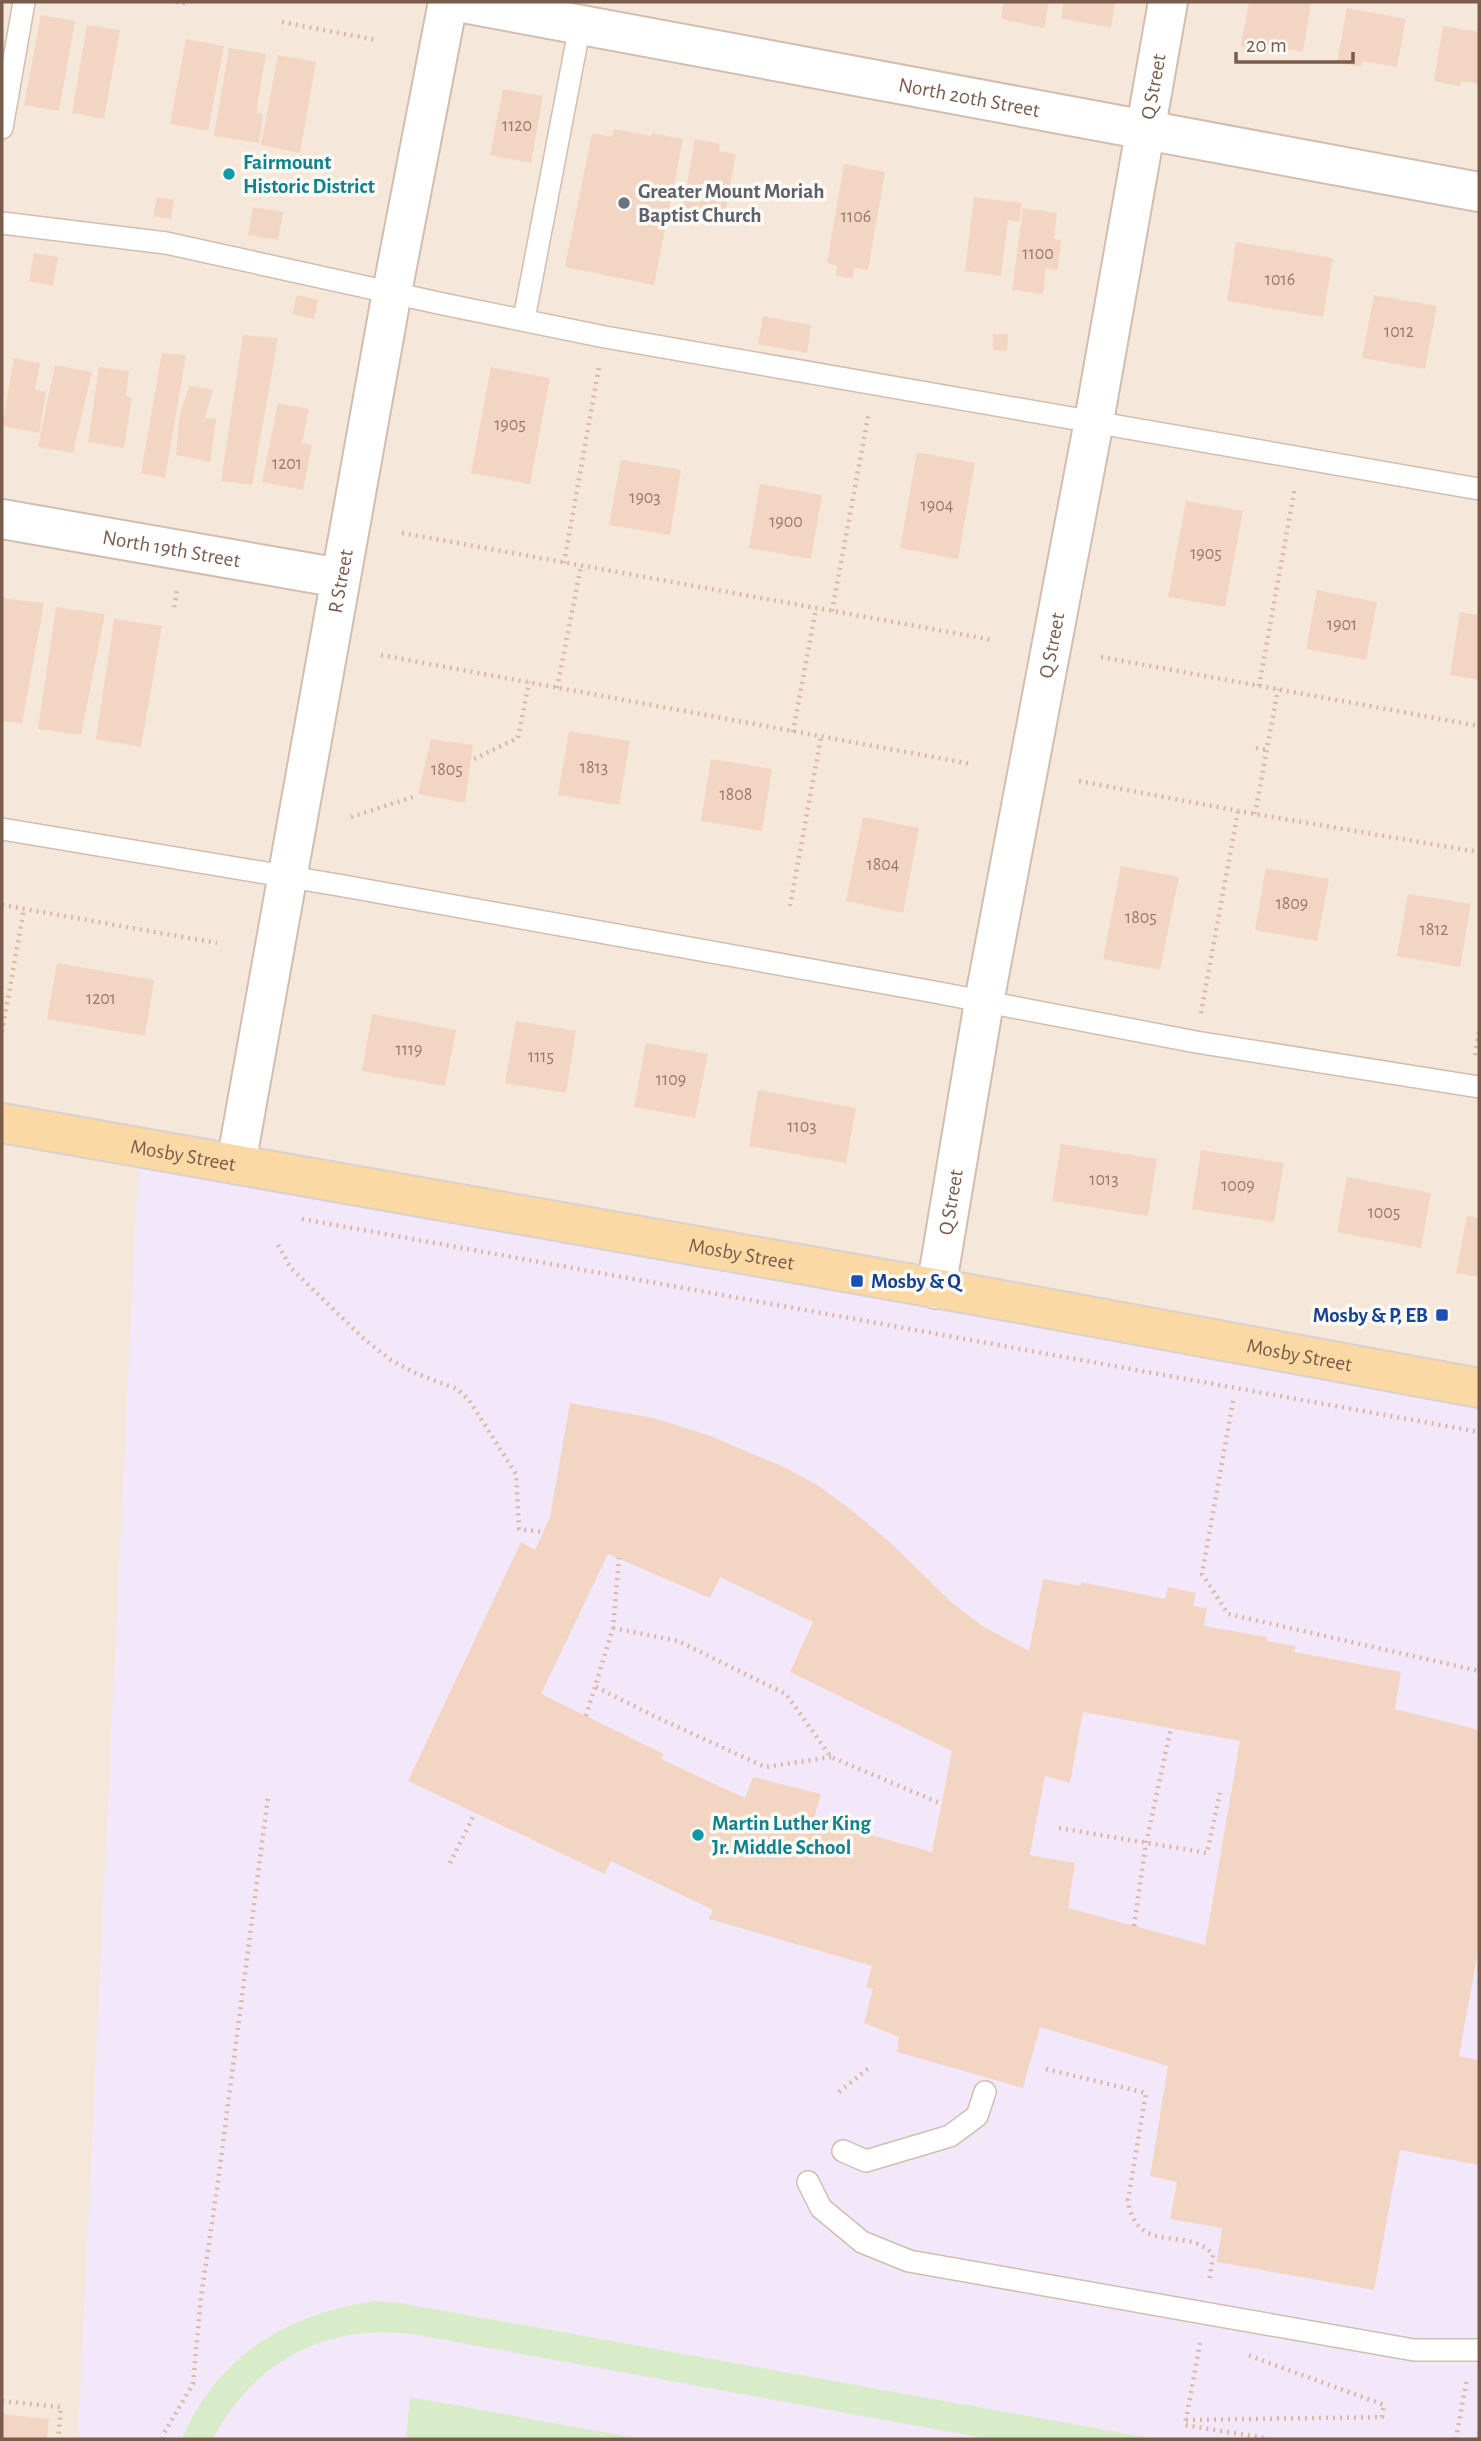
<svg xmlns="http://www.w3.org/2000/svg" width="1481" height="2441" font-family="'Alegreya Sans',sans-serif">
<rect width="100%" height="100%" fill="#fdf6ec"/>
<path fill="#f5e8da" d="M2,2h1477v2437h-1477z"/>
<path fill="#f3e8fa" d="M139,1149l1340,239v1051h-1401z"/>
<path fill="#d8ecc9" d="M377,2301l18,1 761,137h-167l-577,-105c-87,-11 -159,28 -199,105h-31c34,-83 108,-127 195,-138z
M410,2397l232,42h-236z"/>
<path fill="#f3d5c3" fill-rule="evenodd" d="M1004,2h45l-5,26 -43,-9z
M1064,2h51l-4,26 -50,-10z
M1249,2l62,1 -8,49 -39,-8v6l-23,-4z
M1347,8l59,11 -9,48 -35,-6 -1,6 -24,-5z
M41,15l34,6 -16,90 -35,-6z
M87,25l33,5 -16,89 -32,-6z
M1443,26l36,6v52l-17,-3 -2,5 -26,-5z
M186,39l38,7 -16,85 -38,-7z
M229,48l37,6 -10,59 7,1 -4,29 -45,-7z
M278,55l38,7 -16,91 -39,-8z
M503,89l40,7 -12,67 -41,-8z
M614,129l37,7 1,-3 31,6 -29,146 -89,-18 27,-134 20,4z
M695,139l25,5 -1,7 17,3 -13,71 -42,-8z
M844,164l41,8 -17,98 -13,-2 -2,10 -17,-2 1,-10 -10,-3z
M157,197l17,3 -3,19 -18,-3z
M974,197l48,6 -3,19 -11,-2 -7,56 -36,-5z
M253,207l30,5 -5,28 -30,-5z
M1023,208l34,5 -3,26 7,1 -3,30 -12,-2 -3,26 -31,-4z
M1236,242l97,16 -10,59 -96,-16z
M34,253l24,4 -5,29 -24,-5z
M297,295l21,5 -4,19 -22,-5z
M1374,295l63,11 -12,63 -63,-11z
M763,316l48,9 -4,28 -49,-9z
M993,334h15l-1,17 -14,-1z
M243,335l35,3 -26,147 -31,-4z
M162,353l24,2 -21,123 -24,-5z
M14,358l26,5 -5,27 11,2 -7,41 -37,-7z
M55,365l37,7 -19,81 -35,-6z
M99,367l30,4 -3,25 6,2 -8,50 -36,-6z
M491,367l59,11 -20,106 -59,-11z
M189,386l24,4 -8,28 11,1 -6,43 -34,-7 3,-37z
M278,403l31,6 -7,34 10,2 -9,45 -41,-8z
M917,452l58,11 -17,96 -58,-11z
M621,460l60,10 -11,65 -61,-10z
M760,484l62,11 -11,64 -62,-11z
M1186,501l57,10 -18,96 -57,-10z
M1317,590l60,12 -11,58 -60,-11z
M2,598l42,5 -22,120 -20,-2z
M56,607l49,7 -24,121 -43,-6z
M1460,612l19,3v65l-29,-5z
M114,619l48,7 -21,121 -45,-8z
M569,731l61,10 -11,64 -61,-10z
M431,739l42,6 -8,58 -47,-9z
M711,759l61,10 -10,62 -61,-10z
M863,817l56,11 -16,85 -57,-12z
M1121,866l58,11 -19,93 -57,-11z
M1266,868l63,11 -12,62 -62,-11z
M1408,894l63,10 -11,63 -63,-11z
M57,963l97,17 -9,56 -98,-17z
M372,1014l84,16 -11,56 -83,-15z
M516,1021l60,10 -10,62 -61,-10z
M646,1043l62,11 -13,64 -61,-11z
M758,1090l98,18 -10,55 -97,-17z
M1061,1144l96,15 -9,57 -96,-15z
M1201,1150l83,13 -10,59 -82,-13z
M1347,1177l84,16 -10,55 -84,-16z
M1467,1216l12,2v59l-23,-4z
M570,1403l83,15 55,17 78,33 33,18 40,30 33,28 59,58 33,25 45,24 14,-72 38,7v-4l84,17 3,-12 28,6 -3,13 14,2 -3,18 63,11v4l29,5 -2,6 107,20 -6,37 84,21v216l-20,110 20,4v105l-79,-15 -26,140 -157,-28 5,-34 -52,-9 7,-37 -27,-6 18,-110 -128,-39 -17,61 -126,-36 2,-15 -35,-14 9,-34 -7,-2 6,-21 -163,-47 4,-9 -102,-49 -6,13 -197,-93 113,-239 14,8 15,-33zM608,1554l102,44 10,-21 93,45 -23,50 162,79 -20,101 -118,-33 7,-25 -68,-17 -8,21 -84,-39 3,-5 -123,-60zM1083,1712l157,29 -35,204 -137,-37 7,-45 -45,-8 15,-79 25,7z
M2,2414l47,5 -2,20h-45z"/>
<g fill="none" stroke-linecap="round" stroke-linejoin="round">
<defs>
<path id="service" d="M2,128l22,-126
M2,223l164,20 277,61 162,33 874,152
M524,319l56,-294
M2,829l336,56 591,106 267,51 283,45
M843,2151l23,10 84,-25 27,-20 8,-24
M808,2182l13,26 41,34 47,19 505,89h65"/>
<g id="minor">
<path id="s1" d="M458,2l1021,190"/>
<path id="s2" d="M2,519l338,59"/>
<path id="s3" d="M236,1164l156,-872 56,-290"/>
<path id="s4" d="M936,1289l48,-287 110,-581 74,-419"/>
</g>
<g id="primary">
<path id="s5" d="M2,1123l978,173 499,92"/>
</g>
</defs>
<use href="#service" stroke="#d1beb0" stroke-width="24"/>
<use href="#minor" stroke="#d1beb0" stroke-width="42"/>
<use href="#primary" stroke="#dad1cd" stroke-width="42"/>
<path stroke="#d9b8a5" stroke-width="4.5" stroke-dasharray="2 5" stroke-linecap="butt" d="M176,2l9,1
M282,22l94,18
M402,533l591,107
M564,563l35,-196
M174,607l3,-17
M832,611l37,-199
M381,655l590,109
M1101,657l378,69
M1259,686l36,-199
M557,688l24,-122
M793,732l23,-124
M1256,748l11,2
M474,759l44,-21 11,-56
M1079,781l176,33 224,38
M1255,814l23,-125
M351,817l65,-21
M2,905l215,38
M790,906l31,-169
M1201,1013l37,-202
M2,1032l22,-123
M1475,1055l4,-23
M302,1219l1177,213
M278,1245l13,23 74,72 26,20 24,13 42,16 12,11 47,74 3,55 24,3
M1233,1401l-31,173 26,40 251,57
M613,1628l65,13 108,53 45,63 111,47
M596,1687l60,30 109,50 66,-10
M586,1716l27,-88 6,-70
M1059,1828l148,25 13,-60
M450,1863l25,-50
M1134,1926l12,-83 25,-115
M1046,2069l100,24 -18,107c8,57 61,25 85,55l-4,28
M839,2092l31,-25
M1200,2343l-15,82 85,14
M2,2401l59,6 -3,32
M1186,2420l196,-3 2,-12 -139,-51
M163,2439l1,-6 29,-49 8,-87 16,-108 51,-392
M1456,2439l11,-61"/>
<use href="#service" stroke="#fff" stroke-width="21"/>
<use href="#minor" stroke="#fff" stroke-width="38"/>
<use href="#primary" stroke="#fbd9a5" stroke-width="38"/>
</g>
<g fill="#0f9aa8" stroke="#fffaf3" stroke-width="2.5">
<circle cx="229" cy="174" r="7"/>
<circle cx="698" cy="1835" r="7"/>
</g>
<circle fill="#6b7280" stroke="#fffaf3" stroke-width="2.5" cx="624" cy="203" r="7"/>
<g fill="#1a4fb4" stroke="#fffaf3" stroke-width="2.5">
<rect x="850" y="1274" width="14" height="14" rx="3.5"/>
<rect x="1435" y="1308" width="14" height="14" rx="3.5"/>
</g>
<g text-anchor="middle" dominant-baseline="central" stroke-width="7" stroke-linejoin="round" paint-order="stroke">
<g font-size="18" fill="#987a6a">
<text x="517" y="126">1120</text>
<text x="856" y="217">1106</text>
<text x="1038" y="254">1100</text>
<text x="1280" y="280">1016</text>
<text x="1399" y="332">1012</text>
<text x="510" y="425">1905</text>
<text x="287" y="464">1201</text>
<text x="645" y="498">1903</text>
<text x="937" y="506">1904</text>
<text x="786" y="522">1900</text>
<text x="1206" y="554">1905</text>
<text x="1342" y="625">1901</text>
<text x="594" y="768">1813</text>
<text x="447" y="770">1805</text>
<text x="736" y="795">1808</text>
<text x="883" y="865">1804</text>
<text x="1292" y="904">1809</text>
<text x="1141" y="918">1805</text>
<text x="1434" y="930">1812</text>
<text x="101" y="999">1201</text>
<text x="409" y="1050">1119</text>
<text x="541" y="1057">1115</text>
<text x="671" y="1080">1109</text>
<text x="802" y="1127">1103</text>
<text x="1104" y="1180">1013</text>
<text x="1238" y="1186">1009</text>
<text x="1384" y="1213">1005</text>
</g>
<g font-size="21" fill="#7a5c4d" stroke="#fffaf3">
<text stroke="none"><textPath href="#s4" startOffset="1222">Q Street</textPath></text>
<text stroke="none"><textPath href="#s1" startOffset="520">North 20th Street</textPath></text>
<text stroke="none"><textPath href="#s2" startOffset="172">North 19th Street</textPath></text>
<text stroke="none"><textPath href="#s3" startOffset="592">R Street</textPath></text>
<text stroke="none"><textPath href="#s4" startOffset="654">Q Street</textPath></text>
<text stroke="none"><textPath href="#s5" startOffset="184">Mosby Street</textPath></text>
<text stroke="none"><textPath href="#s4" startOffset="88">Q Street</textPath></text>
<text stroke="none"><textPath href="#s5" startOffset="751">Mosby Street</textPath></text>
<text stroke="none"><textPath href="#s5" startOffset="1318">Mosby Street</textPath></text>
</g>
<g font-size="21" font-weight="bold" fill="#0d838f" stroke="#fffaf3" text-anchor="start">
<text x="243" y="162">Fairmount<tspan x="243" dy="24">Historic District</tspan></text>
<text x="712" y="1823">Martin Luther King<tspan x="712" dy="24">Jr. Middle School</tspan></text>
</g>
<g font-size="21" font-weight="bold" fill="#5b616d" stroke="#fffaf3" text-anchor="start">
<text x="638" y="191">Greater Mount Moriah<tspan x="638" dy="24">Baptist Church</tspan></text>
</g>
<g font-size="21" font-weight="bold" fill="#164399" stroke="#fffaf3" text-anchor="start">
<text x="871" y="1281">Mosby &amp; Q</text>
<text x="1428" y="1315" text-anchor="end">Mosby &amp; P, EB</text>
</g>
</g>
<rect width="1481" height="2441" fill="none" stroke="#7a5c4d" stroke-width="7"/>
<path d="M1236 52v10h117v-10" fill="none" stroke="#7a5c4d" stroke-width="3.5"/>
<text x="1246" y="52" font-size="21" fill="#7a5c4d" stroke="#fffaf3" stroke-width="5" paint-order="stroke">20 m</text>
</svg>
